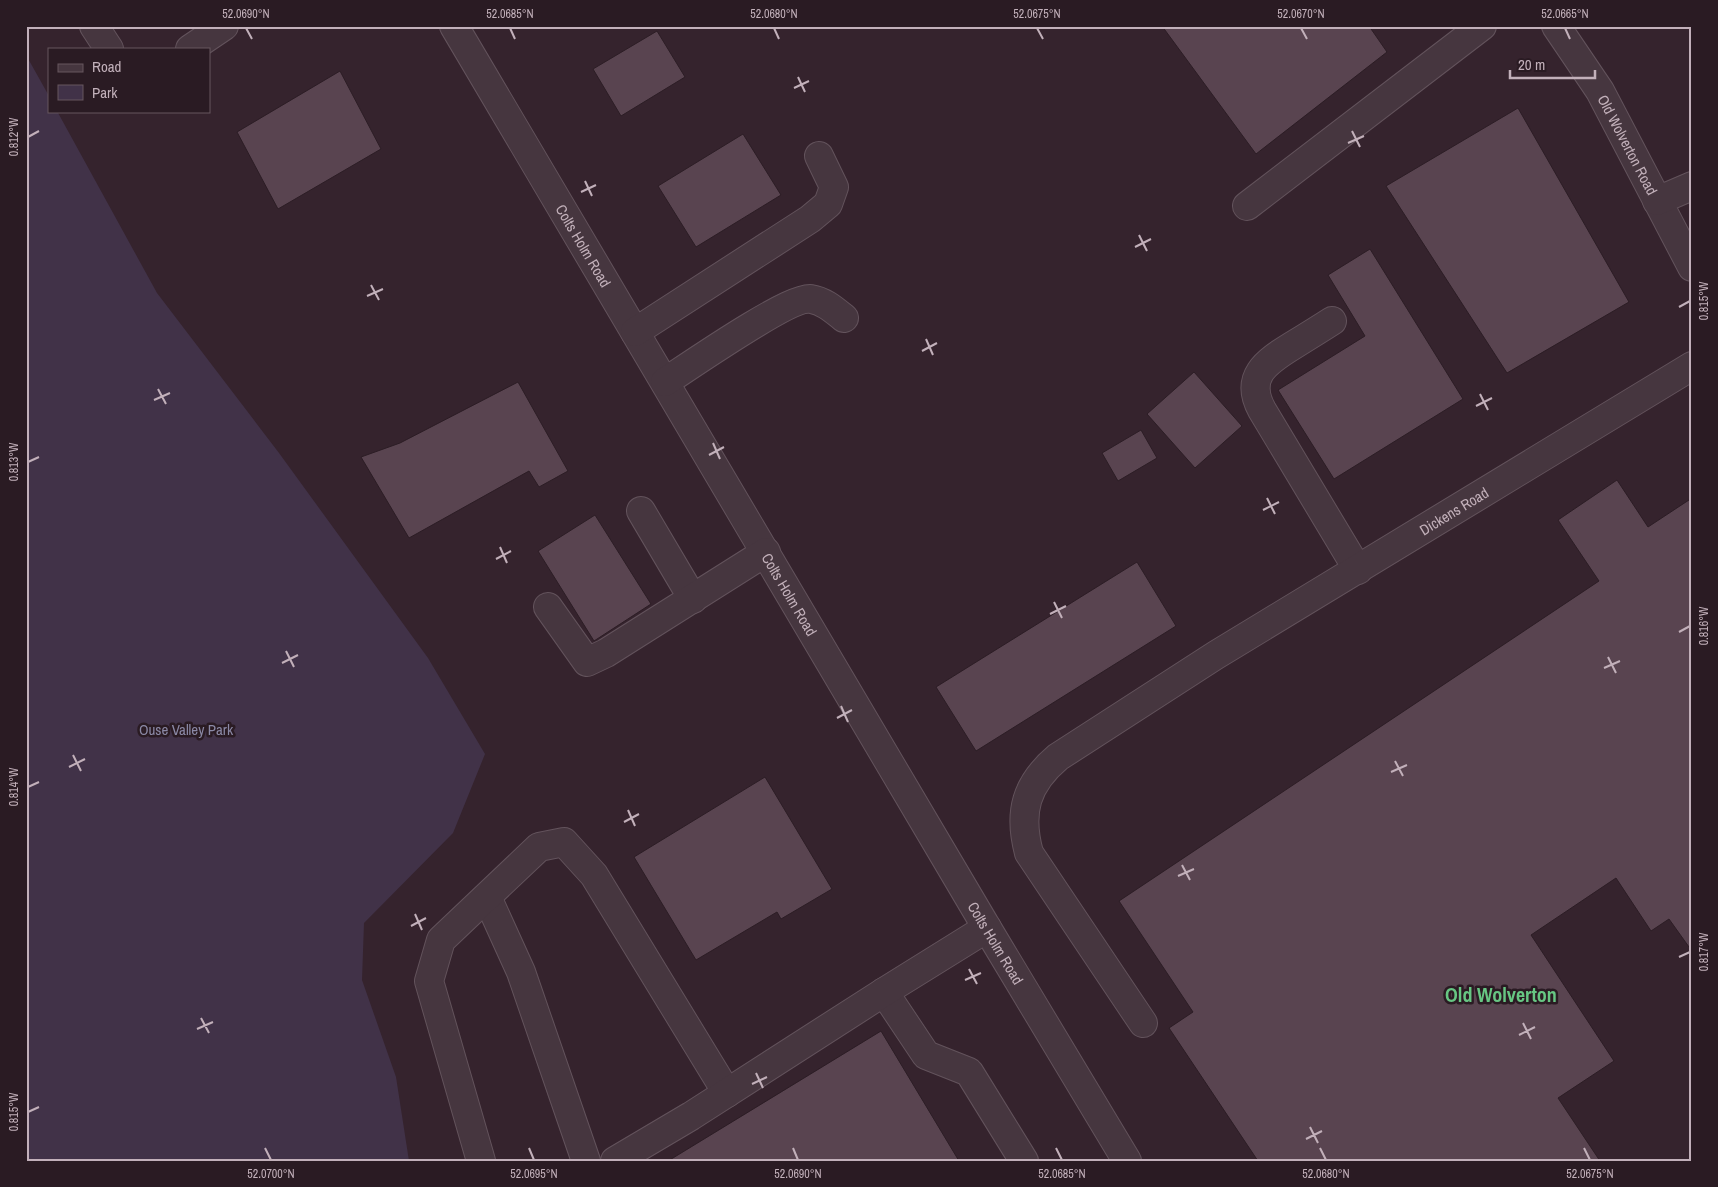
<svg xmlns="http://www.w3.org/2000/svg" width="1718" height="1187" font-family="'Archivo Narrow',sans-serif">
<rect width="100%" height="100%" fill="#35232d"/>
<path fill="#413248" d="M26,55l23,41v15h8l100,182 122,160 149,205 57,96 -32,79 -89,90 -2,57 34,97 13,84h-383z"/>
<path fill="#594450" stroke="#2c1d25" d="M1162,26h207l18,26 -131,102z
M657,31l28,46 -64,39 -28,-47z
M340,71l41,78 -103,60 -41,-77z
M1518,108l111,194 -122,71 -121,-187z
M743,134l38,61 -85,52 -38,-61z
M1370,249l93,150 -129,80 -56,-89 87,-54 -37,-61z
M1194,372l48,54 -47,42 -48,-54z
M518,382l50,89 -29,16 -10,-16 -120,67 -48,-81 39,-14z
M1141,430l16,28 -39,23 -16,-28z
M1617,480l31,47 44,-29v447l-3,2 -20,-28 -18,12 -35,-53 -85,57 83,126 -56,37 42,63h-342l-89,-133 24,-16 -74,-111 480,-320 -41,-61z
M595,515l56,89 -57,37 -56,-90z
M1137,562l39,64 -200,125 -40,-64z
M765,777l67,112 -51,30 -4,-7 -81,48 -62,-103z
M881,1031l78,130h-291z"/>
<g fill="none" stroke-linecap="round" stroke-linejoin="round">
<defs>
<g id="minor">
<path d="M94,26l15,23"/>
<path id="s1" d="M454,26l533,902 140,233"/>
<path id="s2" d="M1556,26l44,65 92,176"/>
<path d="M190,49l34,-23"/>
<path d="M1657,201l35,-15"/>
<path d="M1247,206l235,-180"/>
<path d="M1332,321c-14,9 -27,17 -40,25 -26,16 -48,31 -30,64l96,160"/>
<path d="M635,332l175,-113 18,-15 6,-17 -15,-31"/>
<path d="M665,382c23,-15 125,-86 146,-83 13,2 23,11 33,19"/>
<path d="M641,511l52,88"/>
<path d="M548,607l39,55 19,-9 160,-101"/>
<path d="M487,897l34,75 65,189"/>
<path d="M884,992l42,63 43,17 55,89"/>
<path id="s3" d="M1143,1023l-114,-170c-11,-41 -3,-69 29,-96l158,-102 476,-289"/>
<path d="M481,1161l-52,-180 12,-41 98,-93 25,-5 30,33 133,218"/>
<path d="M615,1161l76,-45 193,-124 103,-64"/>
</g>
</defs>
<use href="#minor" stroke="#63535c" stroke-width="30"/>
<use href="#minor" stroke="#46363f" stroke-width="28"/>
</g>
<path fill="none" stroke="#c2b0ba" stroke-width="2" d="M246,28l6,11M510,28l5,11M774,28l5,11M1037,28l6,11M1301,28l6,11M1565,28l5,11M798,77l7,15M794,88l15,-7M1352,131l8,16M28,137l11,-6M1348,143l16,-7M585,181l7,15M581,192l15,-7M1139,235l8,16M1135,247l16,-8M371,285l8,15M367,296l16,-7M1679,307l11,-6M926,339l7,16M922,351l15,-8M158,389l8,15M1480,394l8,16M154,400l16,-7M1476,406l16,-8M713,443l7,16M709,455l15,-8M28,462l11,-5M1267,498l8,16M1263,510l16,-8M500,547l7,16M496,559l15,-8M1054,602l8,16M1050,614l16,-8M1679,632l11,-6M286,651l8,16M1608,657l8,16M282,663l16,-8M1604,668l16,-7M841,706l7,16M837,718l15,-8M73,755l8,16M1395,761l8,15M69,767l16,-8M1391,772l16,-7M28,787l11,-5M628,810l7,16M624,822l15,-8M1182,865l8,15M1178,876l16,-7M415,914l7,16M411,926l15,-8M1679,957l11,-5M969,969l8,15M965,980l16,-7M201,1018l8,15M1523,1023l8,16M197,1029l16,-7M1519,1035l16,-8M756,1073l7,15M752,1084l15,-7M28,1112l11,-5M1310,1127l8,16M1306,1139l16,-8M265,1148l6,12M529,1148l5,12M793,1148l5,12M1056,1148l6,12M1320,1148l6,12M1584,1148l6,12"/>
<g text-anchor="middle" dominant-baseline="central" stroke-width="5" stroke-linejoin="round" paint-order="stroke">
<g font-size="15" fill="#c2b0ba" stroke="#2a1b23">
<text stroke="none"><textPath href="#s2" startOffset="139">Old Wolverton Road</textPath></text>
<text stroke="none"><textPath href="#s1" startOffset="255">Colts Holm Road</textPath></text>
<text stroke="none"><textPath href="#s3" startOffset="778">Dickens Road</textPath></text>
<text stroke="none"><textPath href="#s1" startOffset="660">Colts Holm Road</textPath></text>
<text stroke="none"><textPath href="#s1" startOffset="1065">Colts Holm Road</textPath></text>
</g>
<g font-size="15" fill="#8b89a6" stroke="#2a1b23">
<text x="186" y="729">Ouse Valley Park</text>
</g>
<g font-size="20" font-weight="bold" fill="#67c683" stroke="#2a1b23">
<text x="1501" y="994">Old Wolverton</text>
</g>
</g>
<rect width="1718" height="1187" fill="none" stroke="#2a1b23" stroke-width="55"/>
<rect x="48" y="48" width="162" height="65" fill="#2a1b23" stroke="#67575f"/>
<rect x="58" y="64" width="25" height="8" fill="#46363f" stroke="#67575f"/>
<text x="92" y="72" font-size="15" fill="#c2b0ba">Road</text>
<rect x="58" y="85" width="25" height="15" fill="#413248" stroke="#67575f"/>
<text x="92" y="98" font-size="15" fill="#c2b0ba">Park</text>
<path d="M1510 70v8h85v-8" fill="none" stroke="#c2b0ba" stroke-width="2.5"/>
<text x="1518" y="70" font-size="15" fill="#c2b0ba" stroke="#2a1b23" stroke-width="4" paint-order="stroke">20 m</text>
<rect x="28" y="28" width="1662" height="1132" fill="none" stroke="#c2b0ba" stroke-width="2"/>
<g font-size="12" text-anchor="middle" fill="#c2b0ba">
<text x="246" y="18">52.0690°N</text>
<text x="510" y="18">52.0685°N</text>
<text x="774" y="18">52.0680°N</text>
<text x="1037" y="18">52.0675°N</text>
<text x="1301" y="18">52.0670°N</text>
<text x="1565" y="18">52.0665°N</text>
<text transform="translate(14 137) rotate(-90)" y="4">0.812°W</text>
<text transform="translate(1704 301) rotate(-90)" y="4">0.815°W</text>
<text transform="translate(14 462) rotate(-90)" y="4">0.813°W</text>
<text transform="translate(1704 626) rotate(-90)" y="4">0.816°W</text>
<text transform="translate(14 787) rotate(-90)" y="4">0.814°W</text>
<text transform="translate(1704 952) rotate(-90)" y="4">0.817°W</text>
<text transform="translate(14 1112) rotate(-90)" y="4">0.815°W</text>
<text x="271" y="1178">52.0700°N</text>
<text x="534" y="1178">52.0695°N</text>
<text x="798" y="1178">52.0690°N</text>
<text x="1062" y="1178">52.0685°N</text>
<text x="1326" y="1178">52.0680°N</text>
<text x="1590" y="1178">52.0675°N</text>
</g>
</svg>
